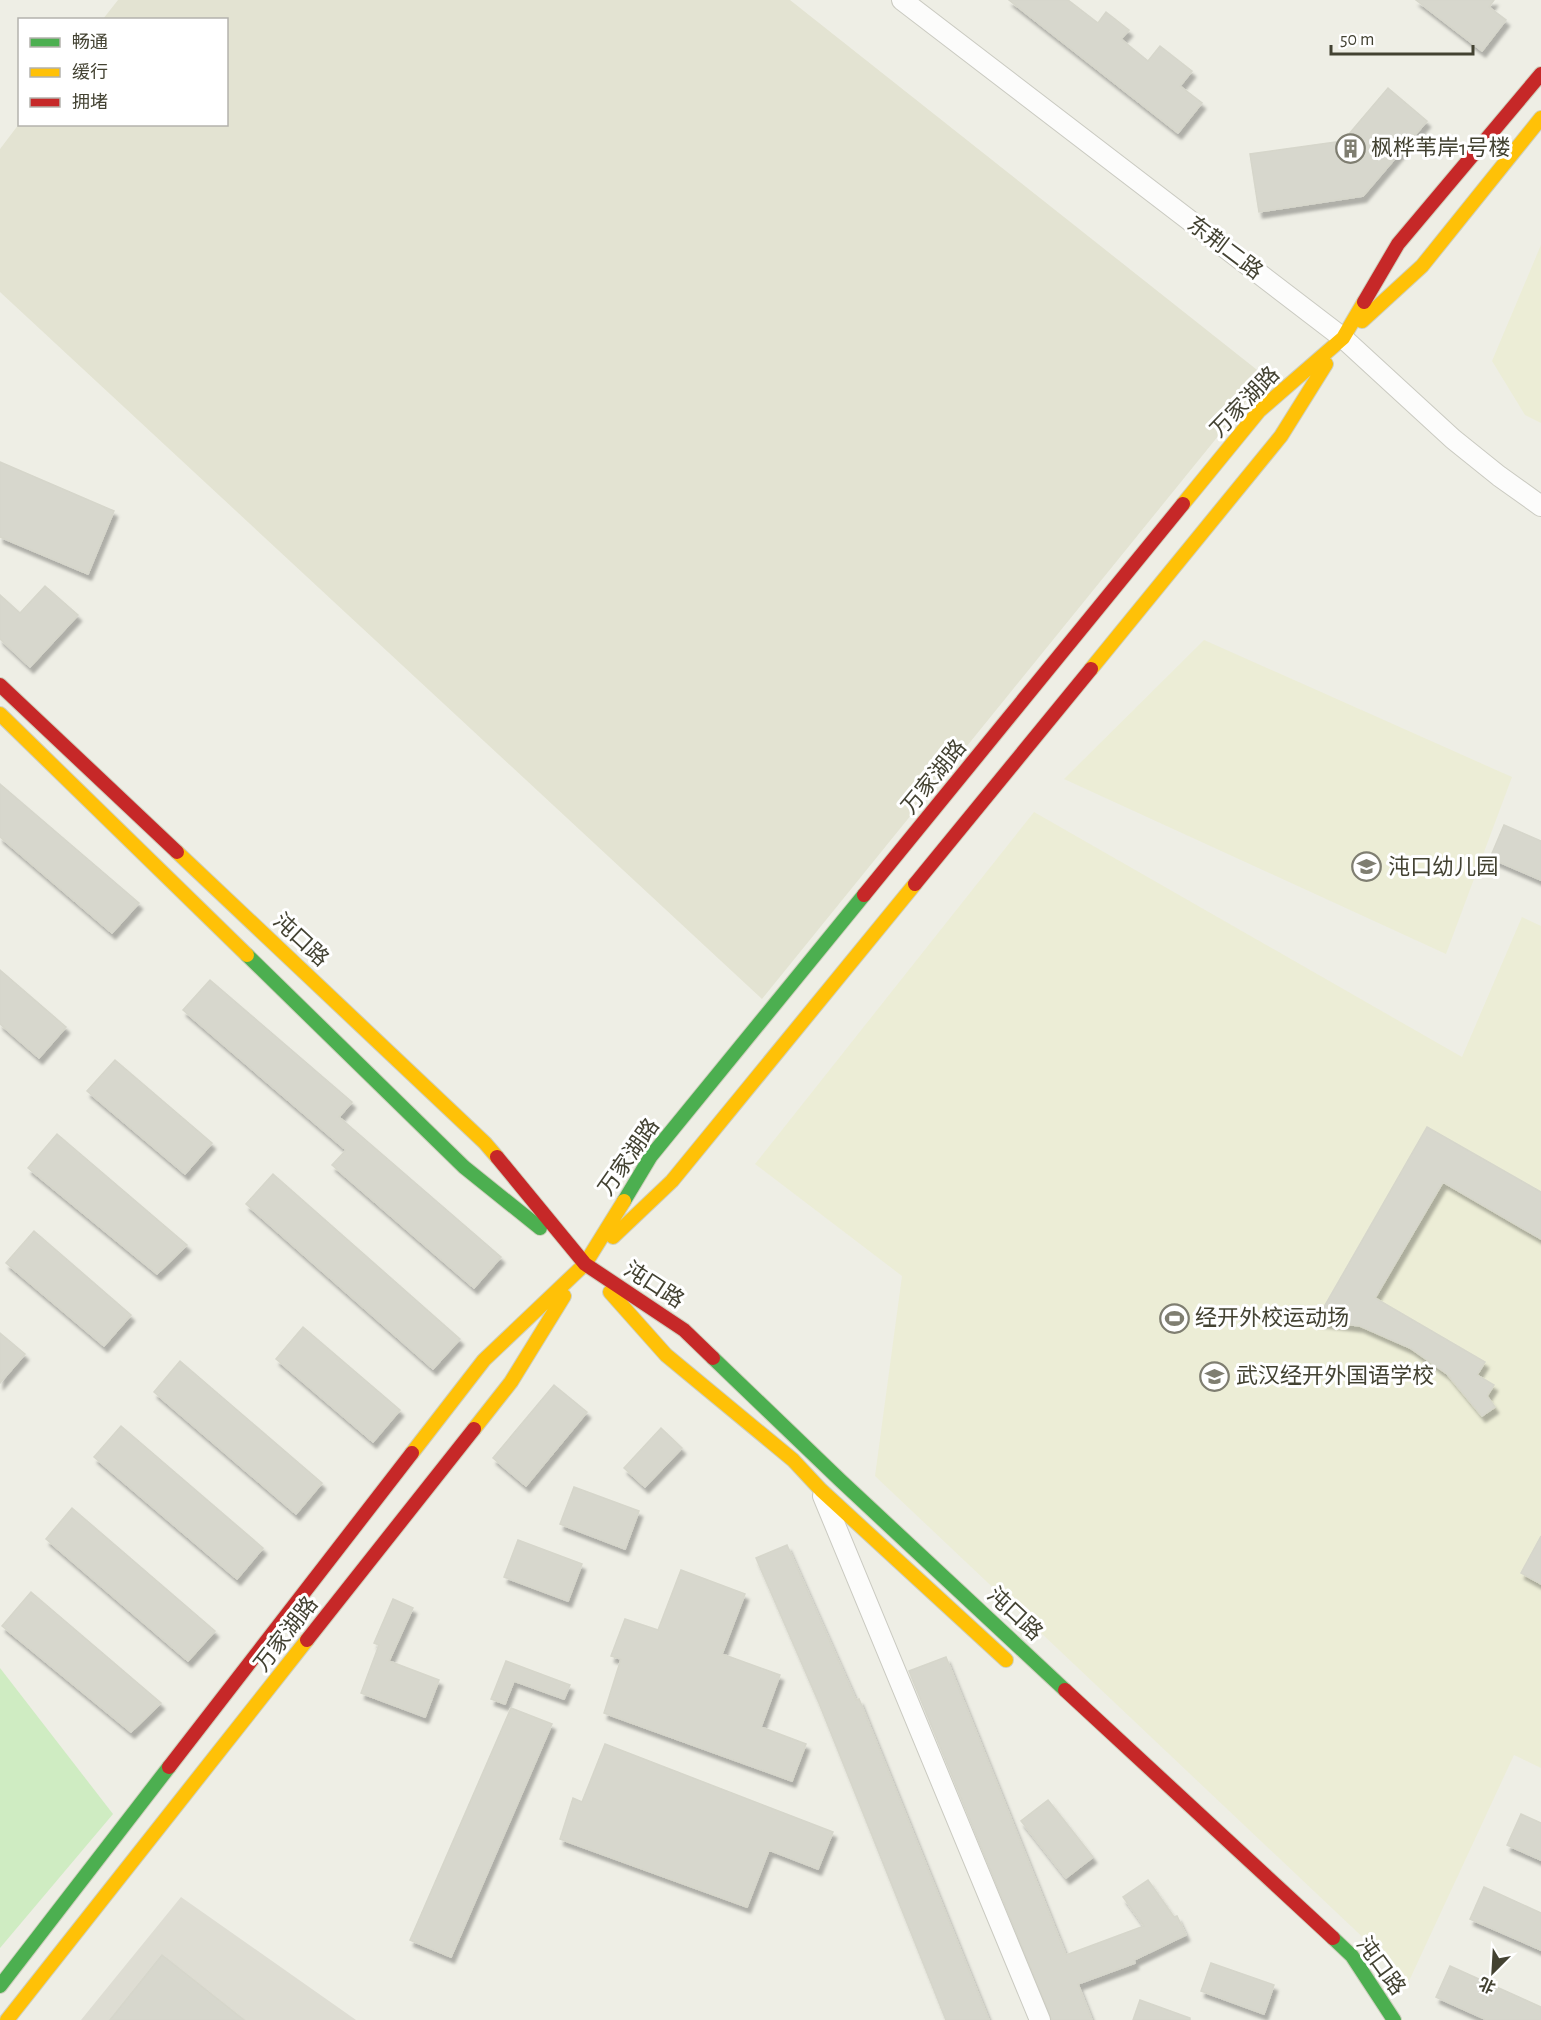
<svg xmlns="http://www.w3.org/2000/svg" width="1541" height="2020" font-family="'Alegreya Sans','Noto Sans SC',sans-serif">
<defs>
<filter id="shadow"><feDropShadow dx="3.5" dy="6" stdDeviation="1.5" flood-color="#0004"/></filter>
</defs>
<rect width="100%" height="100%" fill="#eeeee5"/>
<path fill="#e3e3d2" d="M118,0h672l476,377 -504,622 -762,-707v-143l19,-25h207v-104l-123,-1z"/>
<path fill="#deddd3" d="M181,1897l175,123h-275z"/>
<path fill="#ecedd6" d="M1541,245v178l-16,-8 -33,-54z
M1204,640l308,137 -66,177 -382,-175z
M1034,812l428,245 60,-140 19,9v842l-27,-13 -105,226 -534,-505 27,-200 -147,-112z"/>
<path fill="#cfecc2" d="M0,1668l113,146 -113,134z"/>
<path fill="#d7d7cd" stroke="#d6d6cb" stroke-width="1.5" filter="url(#shadow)" d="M1009,0h59l30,23 8,-11 23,18 -8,9 27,22 12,-15 32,25 -12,15 22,17 -24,30z
M1416,0h78l-5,7 17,13 -24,31z
M1388,88l39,33 -64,75 -104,16 -9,-58 93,-13z
M0,462l114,49 -26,63 -88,-37z
M45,586l33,29 -48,52 -30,-28v-44l20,18z
M0,784l139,119 -27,30 -112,-96z
M1504,825l37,16v39l-51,-22z
M0,970l66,57 -27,31 -39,-34z
M210,980l142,122 -13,15 162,140 -27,31 -142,-123 14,-15 -163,-140z
M115,1060l97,83 -27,31 -98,-83z
M1427,1127l114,65v47l-98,-57 -68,116 110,64 -8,13 17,10 -7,11 8,11 -13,9 -35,-42 -37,-26 -50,-22 -44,-5z
M57,1134l130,111 -30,29 -129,-106z
M273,1174l187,165 -27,30 -187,-165z
M34,1231l97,84 -27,31 -98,-83z
M303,1327l97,83 -27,32 -97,-83z
M0,1333l25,21 -25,29z
M180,1361l142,122 -26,31 -142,-122z
M554,1385l33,27 -61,74 -33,-28z
M121,1426l142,122 -26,31 -143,-122z
M661,1428l21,20 -37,39 -21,-19z
M574,1487l65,24 -14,38 -65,-25z
M72,1508l143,123 -27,30 -142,-122z
M1541,1536v48l-20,-11z
M518,1540l64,24 -14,37 -64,-24z
M787,1545l69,155 3,-1 130,321h-43l-127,-317 -63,-145z
M681,1570l64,24 -23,60 58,21 -19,52 45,17 -14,37 -188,-68 17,-54 -10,-3 14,-37 33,11z
M31,1592l130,111 -30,29 -129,-106z
M393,1599l20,9 -24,53 50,19 -14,37 -64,-24 18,-48 -5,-2z
M946,1657l120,298 78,-29 -21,-29 25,-17 26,37 3,-1 9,19 -52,25 1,3 -57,21 14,36h-40l-120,-293 -23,-56z
M506,1661l64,24 -6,14 -50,-18 -9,23 -14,-5z
M511,1708l41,16 -101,233 -41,-17z
M605,1744l228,88 -15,37 -49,-19 -22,57 -187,-68 13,-41 9,4z
M1048,1800l45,57 -27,21 -45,-57z
M1521,1814l20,9v37l-34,-15z
M1484,1887l57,26v37l-71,-31z
M162,1955l82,65h-134z
M1211,1963l63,22 -10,29 -63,-23z
M1450,1966l91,41v13h-54l-51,-23z
M1140,2000l50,18v2h-57z"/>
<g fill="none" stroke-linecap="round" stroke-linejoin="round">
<defs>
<path id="street" d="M902,0l441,338 110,101 46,37 42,30
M823,1496l217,524"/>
<path id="fast" d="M247,955l217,212 76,61
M624,1201l27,-45 213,-261
M713,1358l127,122 225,210
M1333,1938l19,18 42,64
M0,1986l169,-219"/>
<path id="slow" d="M1362,321l60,-55 119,-148
M1183,504l76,-93 84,-73 21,-36
M1091,669l190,-233 45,-72
M0,714l247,241
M177,852l308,291 12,14
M613,1237l59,-56 243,-297
M610,1292l56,63 127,105 28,30 185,170
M474,1429l37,-47 53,-86
M412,1453l72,-93 101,-96 39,-63
M7,2020l300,-380"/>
<path id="jam" d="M1364,302l34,-58 143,-170
M0,685l177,167
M915,884l176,-215
M864,895l319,-391
M497,1157l88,107 99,66 29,28
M307,1640l167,-211
M1065,1690l268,248
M169,1767l243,-314"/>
</defs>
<use href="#street" stroke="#cacac1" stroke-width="22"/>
<use href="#fast" stroke="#cecfbd" stroke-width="16"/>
<use href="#slow" stroke="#cecfbd" stroke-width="16"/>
<use href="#jam" stroke="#cecfbd" stroke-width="16"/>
<use href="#street" stroke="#fcfcfb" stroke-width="20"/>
<use href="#fast" stroke="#4caf50" stroke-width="14"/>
<use href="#slow" stroke="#ffc107" stroke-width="14"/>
<use href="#jam" stroke="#c62828" stroke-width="14"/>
</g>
<defs>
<symbol id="building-ring" viewBox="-11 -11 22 22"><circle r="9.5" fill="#fff" stroke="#7f7e71" stroke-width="1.5"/><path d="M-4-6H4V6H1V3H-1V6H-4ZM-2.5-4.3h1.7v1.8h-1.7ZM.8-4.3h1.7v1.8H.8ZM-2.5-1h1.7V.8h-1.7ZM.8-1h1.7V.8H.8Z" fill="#7f7e71"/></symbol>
<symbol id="school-ring" viewBox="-11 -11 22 22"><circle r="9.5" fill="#fff" stroke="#7f7e71" stroke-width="1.5"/><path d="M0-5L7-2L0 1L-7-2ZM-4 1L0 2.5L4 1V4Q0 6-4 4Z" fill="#7f7e71"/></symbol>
<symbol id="stadium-ring" viewBox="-11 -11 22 22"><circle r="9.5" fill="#fff" stroke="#7f7e71" stroke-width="1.5"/><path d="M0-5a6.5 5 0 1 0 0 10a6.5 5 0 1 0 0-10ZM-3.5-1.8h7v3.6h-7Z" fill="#7f7e71"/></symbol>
</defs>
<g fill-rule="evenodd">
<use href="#building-ring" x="1334" y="132" width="33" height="33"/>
<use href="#school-ring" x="1350" y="850" width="33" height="33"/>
<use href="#stadium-ring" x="1158" y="1302" width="33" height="33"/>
<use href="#school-ring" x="1198" y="1360" width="33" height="33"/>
</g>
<g text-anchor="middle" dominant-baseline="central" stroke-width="6" stroke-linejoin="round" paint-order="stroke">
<g font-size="22" fill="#434232" stroke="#fff" text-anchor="start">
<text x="1371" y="148">枫桦苇岸1号楼</text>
<text x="1388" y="867">沌口幼儿园</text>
<text x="1195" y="1318">经开外校运动场</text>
<text x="1236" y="1376">武汉经开外国语学校</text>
</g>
<g font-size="22" fill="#434232" stroke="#fff">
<text transform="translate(1225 248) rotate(37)">东荆二路</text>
<text transform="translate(1245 402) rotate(-46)">万家湖路</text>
<text transform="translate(934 777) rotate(-51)">万家湖路</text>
<text transform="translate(301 940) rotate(43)">沌口路</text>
<text transform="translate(629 1157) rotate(-55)">万家湖路</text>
<text transform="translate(654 1285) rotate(33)">沌口路</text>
<text transform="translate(1015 1614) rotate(43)">沌口路</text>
<text transform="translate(286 1634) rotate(-52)">万家湖路</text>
<text transform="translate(1381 1966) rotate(54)">沌口路</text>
</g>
</g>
<rect x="18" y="18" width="210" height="108" fill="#ffffff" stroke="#b4b3ad" stroke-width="1.5"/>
<rect x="30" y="38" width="30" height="9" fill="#4caf50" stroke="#b4b3ad" stroke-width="1.5"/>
<text x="72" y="48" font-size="18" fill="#434232">畅通</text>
<rect x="30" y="68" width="30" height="9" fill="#ffc107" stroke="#b4b3ad" stroke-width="1.5"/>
<text x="72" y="78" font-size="18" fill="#434232">缓行</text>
<rect x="30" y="98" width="30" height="9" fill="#c62828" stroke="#b4b3ad" stroke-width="1.5"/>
<text x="72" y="108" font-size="18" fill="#434232">拥堵</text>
<g transform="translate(1493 1972) rotate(204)" stroke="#ffffff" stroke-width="4.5" paint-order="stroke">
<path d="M0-4.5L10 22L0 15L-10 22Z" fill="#434232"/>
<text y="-9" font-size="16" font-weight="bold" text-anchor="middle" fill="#434232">北</text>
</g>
<path d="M1331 45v9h142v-9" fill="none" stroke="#434232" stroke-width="3"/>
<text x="1340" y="45" font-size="18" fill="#434232" stroke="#ffffff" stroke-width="4.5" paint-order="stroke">50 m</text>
</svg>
